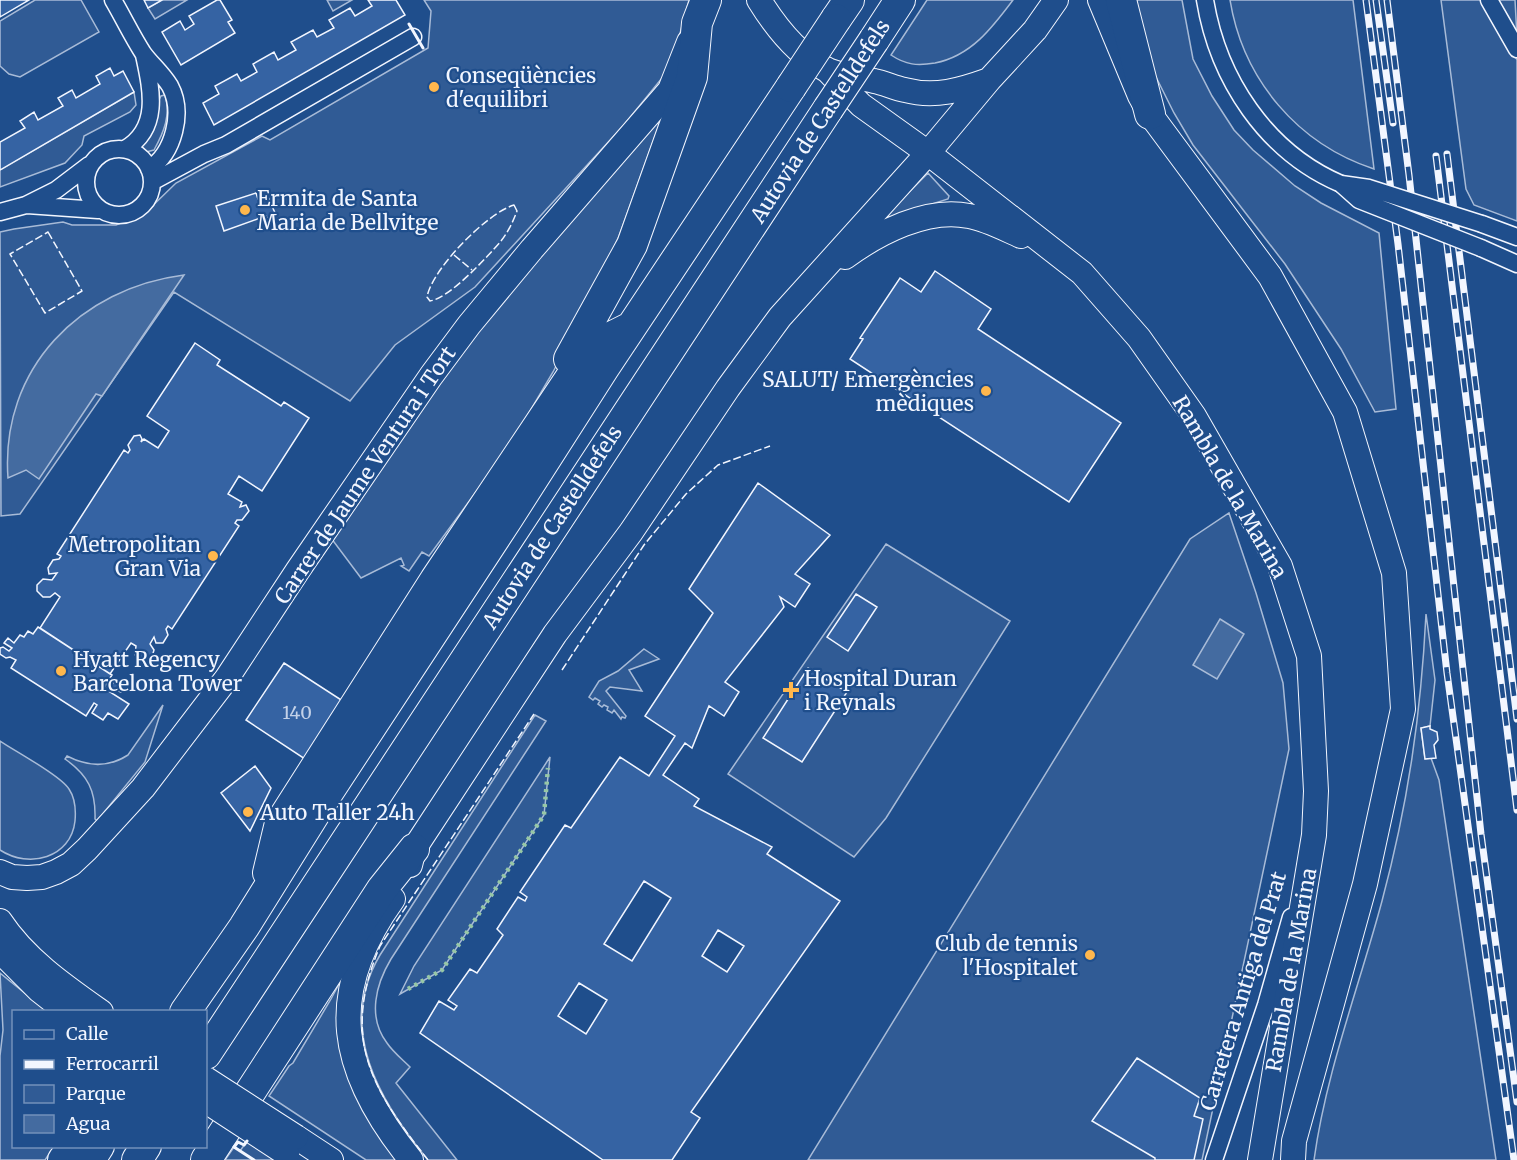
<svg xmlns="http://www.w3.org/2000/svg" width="1517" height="1160" font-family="Merriweather,serif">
<rect width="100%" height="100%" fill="#1f4e8c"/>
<path fill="#305b95" stroke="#a8bbd7" stroke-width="1.5" d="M35,0h46l18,32 -79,45 -11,-3 -9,-8v-45z
M162,0h25l-32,19 -7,-11z
M327,0h25l-19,11z
M424,0h265l-18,67 -48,59 -148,161 -80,58 -45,56 -176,-109 -154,222 -19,2 -1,-284 14,-3 49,-7 9,3h44l29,-12 31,-30 86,-47 8,4 158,-92 3,-37z
M927,0h86c-21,28 -42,56 -78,63 -18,3 -29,2 -44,-8z
M1131,0h51l11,59 19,37 22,34 19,20 42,36 26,17 58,30 17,176 -21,3 -34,-63 -56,-85 -92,-119 -19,-32 -22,-44z
M1230,0h123l21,169c-76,-25 -131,-89 -144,-169z
M1441,0h43l33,60v161l-43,-16 -8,-16z
M1495,0h20l2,37z
M134,92l2,13 -6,7 -46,24 -2,9 -17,18 -65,24v-17z
M165,95c6,20 -1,37 -11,55l-8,2 -6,-6 18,-44 3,-6z
M657,122l2,3 -40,111 -29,65 -37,71 -44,75 -80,109 -7,-4 -13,19 -8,-5 3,-1 -3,-7 -40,20 -30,-40 169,-246z
M928,173l21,23 -1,3 -57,18 -3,-1v-3z
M1229,513l27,80 27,90 6,66 -87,411h-394l382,-621z
M886,544l124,77 -124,197 -32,39 -126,-83z
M1426,614l9,66 -5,46 -9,2 4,31 6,-1 8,22 57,380h-182c12,-88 45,-173 68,-259 26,-97 39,-187 44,-287z
M644,649l15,10 -30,11 13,21 -32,-4 -4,4 20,25 -1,2 -3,-1 -1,2 -7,-9 -2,3 -5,-3 1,-3 -4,-2 -2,2 -4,-3 2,-3 -5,-3 -2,2 -4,-3 10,-16 19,-10z
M163,705l-18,57 -48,59 -2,-2c1,-28 -7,-44 -30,-60l2,-3c21,11 41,12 61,-1z
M535,715l11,6 -155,238c-15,25 -24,58 -4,84 6,9 16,17 23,24l-14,16 61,77h-29c-48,-58 -92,-131 -48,-205z
M0,741c15,10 61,35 69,48 6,9 7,21 6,32 -4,37 -46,48 -75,29z
M550,757l-6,58 -102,155 -42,24 14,-28z
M346,971l-5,28 58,161h-33l-97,-64 20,-30 4,-3 38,-64z
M0,973l47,38 -33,1v134l40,1 -9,13h-45v-104l3,-26z
M247,1141l27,19h-49l9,-13 6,4z"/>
<path fill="#446ba0" stroke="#a8bbd7" stroke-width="1.5" d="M184,275l-82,121 -6,-2 -57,85 -13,-9 -18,8c-8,-110 73,-190 176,-203z
M1220,619l24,15 -27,45 -24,-14z"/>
<path fill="#3563a3" stroke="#f2f6ff" stroke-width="1.5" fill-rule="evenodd" d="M0,0h29l-29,17z
M144,0h18l-14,8z
M217,0h3l12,20 -4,2 7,11 -54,32 -19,-33 18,-11 5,9 9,-6 -5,-8z
M368,0h28l9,15 -191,110 -11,-22 16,-9 -4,-8 22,-12 4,7 16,-9 -4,-8 21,-12 4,8 18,-10 -5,-8 22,-12 4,7 17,-9 -5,-8 21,-12 5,8 17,-10z
M110,68l4,8 9,-5 11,21 -134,78v-28l25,-14 -5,-7 14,-9 4,8 25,-14 -5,-8 14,-8 4,8 24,-14 -4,-8z
M256,193l2,6 9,-4 9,20 -9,3 -1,-2 -42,15 -8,-25z
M935,271l56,38 -13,20 143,94 -52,79 -219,-143 13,-20 -3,-1 40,-60 21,14z
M195,343l25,17 -3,5 64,41 3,-4 25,16 -47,73 -23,-15 -11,18 14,8 -2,5 6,-2 3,6 -7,9h-5l-2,3 4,3 -67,103 -4,-3 -2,3 2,6 -5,8h-7l-2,-6 -4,7 4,6 -2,7 -4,4h-8l-5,-6 1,-9 -5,-3 -21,31 -70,-46 20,-31 -5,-4 -5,4h-7l-6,-6v-6l6,-6 9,1 5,-7 -8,1 -1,-6 5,-8 6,-1 2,-3 -4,-2 67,-104 4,3 2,-3 -2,-5 6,-9 6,-1 2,4 -1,3 3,-3 14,9 11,-17 -22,-15z
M758,483l72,52 -35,39 15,10 -15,23 -15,-10 4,10 -59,75 14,10 -15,24 -15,-10 -17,42 -7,-5 -22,32 36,24 -5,7 78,41 -5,7 73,47 -149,211 9,6 -28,42h-69l-183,-127 19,-32 15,9 3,-4 -9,-6 22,-31 7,4 26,-38 -6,-6 21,-32 7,4 2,-4 -7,-5 45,-67 6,3 49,-71 29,19 26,-40 -30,-20 68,-103 -24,-24zM644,881l27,17 -39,63 -28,-17zM718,930l26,16 -17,26 -25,-16zM579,983l28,17 -21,34 -28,-18z
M856,594l21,13 -29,44 -21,-14z
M38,627l74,48 -8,13 2,2 6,-8 10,4 2,3 -3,3 -9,-4 -2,4 19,12 -11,15 -10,-6 -5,7 -11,-7 5,-8 -3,-2 -8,13 -75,-48 5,-8 -6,-3 -4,1 -6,-4v-6l3,-1 6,4 3,-3 -8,-5 4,-5 6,5 6,-8 4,2 4,-6 5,3z
M284,663l65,42 -38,58 -65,-43z
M808,668l39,24 -45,70 -39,-24z
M1430,726v3l7,3 1,8 -4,5 2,13 -11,1 -4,-31z
M255,766l16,22 -21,43 -29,-38z
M1137,1058l63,40 -6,18 9,3 -9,41h-39v-2l-63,-37z"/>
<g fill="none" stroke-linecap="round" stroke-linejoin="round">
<defs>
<path id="street" d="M113,0c10,17 19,36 30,53 8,11 19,20 27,33 14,26 4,67 -21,83
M1205,0c13,79 61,152 136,184
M1489,0l28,49
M86 182a33 33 0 1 1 66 0a33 33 0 1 1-66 0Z
M125,149c36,-21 26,-61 19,-94
M152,182l52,-28 22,-9 187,-108
M27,205l71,5
M0,212l26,-7 30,-15 33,-25
M1482,224l35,13
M1481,248l36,16
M1214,1160l52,-155 25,-88"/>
<path id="secondary" d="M759,0c16,26 38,54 66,69 14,7 34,8 49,12 11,2 20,7 31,9 30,8 56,0 84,-10
M1100,0l40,96 10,18 120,162 75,136 49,161 9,136 -38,175 -71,257 -1,19
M826,69l35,36 67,48 154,120 57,65 55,78 86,150 29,90 7,135 -2,44 -54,325
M845,257c33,-24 82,-50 124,-41 17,3 36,13 52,20
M410,865l4,-16 141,-215 76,-102 97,-144 52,-71 148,-164 61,-73 46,-50 21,-30
M0,872l12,5 15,1 15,-1 14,-5 15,-8 16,-15 56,-61 84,-110 71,-108 133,-194 38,-51 63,-76 138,-159 19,-48
M393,899c-69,96 -54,172 18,261
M0,921c25,38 64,65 101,91
M0,951l39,39 28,22
M296,1137l35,23"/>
<path id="highway" d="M1121,0l29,114
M836,19l13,-19
M874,40l26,-40
M569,359l63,-114 60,-168 5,-54 9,-23
M268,873l12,-50 155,-243 156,-233 38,-19
M185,1012l59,-85 83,-133 181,-276 96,-150 187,-281
M206,1054l622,-945
M63,1160l11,-14
M90,1160l9,-14
M137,1160l9,-14
M206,1160l176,-271 32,-40"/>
</defs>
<use href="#street" stroke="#f2f6ff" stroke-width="19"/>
<use href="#secondary" stroke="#f2f6ff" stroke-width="26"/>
<use href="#highway" stroke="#f2f6ff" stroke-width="32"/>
<use href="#street" stroke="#1f4e8c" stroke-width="16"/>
<use href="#secondary" stroke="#1f4e8c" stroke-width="24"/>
<use href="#highway" stroke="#1f4e8c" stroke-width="30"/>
<defs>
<path id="rail" d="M1366,0l32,244 49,429 67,487
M1376,0l17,123
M1387,0l22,175 72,659 36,268
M1447,154l70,565
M1436,156l81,654"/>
</defs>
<use href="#rail" stroke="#f2f6ff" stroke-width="7"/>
<use href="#rail" stroke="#1f4e8c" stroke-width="4.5" stroke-dasharray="14" stroke-linecap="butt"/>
<defs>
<path id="street-bridge" d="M1341,184l18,16 122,48
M1341,184l28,4 113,36"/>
<path id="secondary-bridge" d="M206,1079l90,58
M206,1101l81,53"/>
<path id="highway-bridge" d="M791,87l45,-68
M828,109l46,-69"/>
</defs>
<use href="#street-bridge" stroke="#f2f6ff" stroke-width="19" stroke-linecap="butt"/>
<use href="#secondary-bridge" stroke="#f2f6ff" stroke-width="26" stroke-linecap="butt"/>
<use href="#highway-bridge" stroke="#f2f6ff" stroke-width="32" stroke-linecap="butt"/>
<use href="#street-bridge" stroke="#1f4e8c" stroke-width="16"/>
<use href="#secondary-bridge" stroke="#1f4e8c" stroke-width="24"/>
<use href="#highway-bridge" stroke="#1f4e8c" stroke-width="30"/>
<path stroke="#97c8a6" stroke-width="4.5" stroke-dasharray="3 4.5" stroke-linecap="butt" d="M408,989l34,-19 102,-155 4,-47"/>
<path stroke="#f2f6ff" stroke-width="1.5" stroke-dasharray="8 3" stroke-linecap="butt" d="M514,205l3,6c-4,11 -9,21 -16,30 -13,15 -51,57 -71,60l-3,-4c5,-28 60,-84 87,-92z
M48,232l34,59 -37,22 -35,-59z
M454,255l18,15
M562,670l82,-125 42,-51 32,-29 52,-19
M428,1160c-58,-73 -87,-122 -48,-214l154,-232"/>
<path stroke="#f2f6ff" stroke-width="3" d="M409,24l14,24
M247,1141l-3,4 -6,-3 -4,5 20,13"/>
</g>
<g fill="#ffb74d" stroke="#1f4e8c" stroke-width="2">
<circle cx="434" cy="87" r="6"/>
<circle cx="245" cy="210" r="6"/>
<circle cx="986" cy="391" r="6"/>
<circle cx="213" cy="556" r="6"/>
<circle cx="61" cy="671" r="6"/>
<path d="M788 681h6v6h6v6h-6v6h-6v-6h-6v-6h6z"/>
<circle cx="248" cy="812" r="6"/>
<circle cx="1090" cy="955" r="6"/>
</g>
<g text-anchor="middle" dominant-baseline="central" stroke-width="4.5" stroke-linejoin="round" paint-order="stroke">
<g font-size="18" fill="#c3d1e8">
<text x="297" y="712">140</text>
</g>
<g font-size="21" fill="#f2f6ff" stroke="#1f4e8c" text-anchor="start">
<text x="446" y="75">Conseqüències<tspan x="446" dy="24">d'equilibri</tspan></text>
<text x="257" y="198">Ermita de Santa<tspan x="257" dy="24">Maria de Bellvitge</tspan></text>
<text x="974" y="379" text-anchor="end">SALUT/ Emergències<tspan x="974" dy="24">mèdiques</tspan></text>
<text x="201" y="544" text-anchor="end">Metropolitan<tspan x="201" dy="24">Gran Via</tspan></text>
<text x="73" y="659">Hyatt Regency<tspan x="73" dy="24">Barcelona Tower</tspan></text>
<text x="804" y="678">Hospital Duran<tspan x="804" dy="24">i Reynals</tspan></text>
<text x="260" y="812">Auto Taller 24h</text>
<text x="1078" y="943" text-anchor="end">Club de tennis<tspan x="1078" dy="24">l'Hospitalet</tspan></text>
</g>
<g font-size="21" fill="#f2f6ff" stroke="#1f4e8c">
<text transform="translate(820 121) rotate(-57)">Autovia de Castelldefels</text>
<text transform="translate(365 475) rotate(-56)">Carrer de Jaume Ventura i Tort</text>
<text transform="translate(1230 487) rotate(60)">Rambla de la Marina</text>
<text transform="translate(552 527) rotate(-57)">Autovia de Castelldefels</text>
<text transform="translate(1291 970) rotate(-80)">Rambla de la Marina</text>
<text transform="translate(1243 991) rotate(-73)">Carretera Antiga del Prat</text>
</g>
</g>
<rect x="12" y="1010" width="195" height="138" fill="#1f4e8c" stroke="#7391ba" stroke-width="1.5"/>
<rect x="24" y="1030" width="30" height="9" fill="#1f4e8c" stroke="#7391ba" stroke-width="1.5"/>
<text x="66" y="1040" font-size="18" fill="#f2f6ff">Calle</text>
<rect x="24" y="1060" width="30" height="9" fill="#f2f6ff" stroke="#7391ba" stroke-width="1.5"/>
<text x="66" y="1070" font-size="18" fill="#f2f6ff">Ferrocarril</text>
<rect x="24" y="1085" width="30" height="18" fill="#305b95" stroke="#7391ba" stroke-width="1.5"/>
<text x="66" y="1100" font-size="18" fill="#f2f6ff">Parque</text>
<rect x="24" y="1115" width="30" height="18" fill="#446ba0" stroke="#7391ba" stroke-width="1.5"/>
<text x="66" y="1130" font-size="18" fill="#f2f6ff">Agua</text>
</svg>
